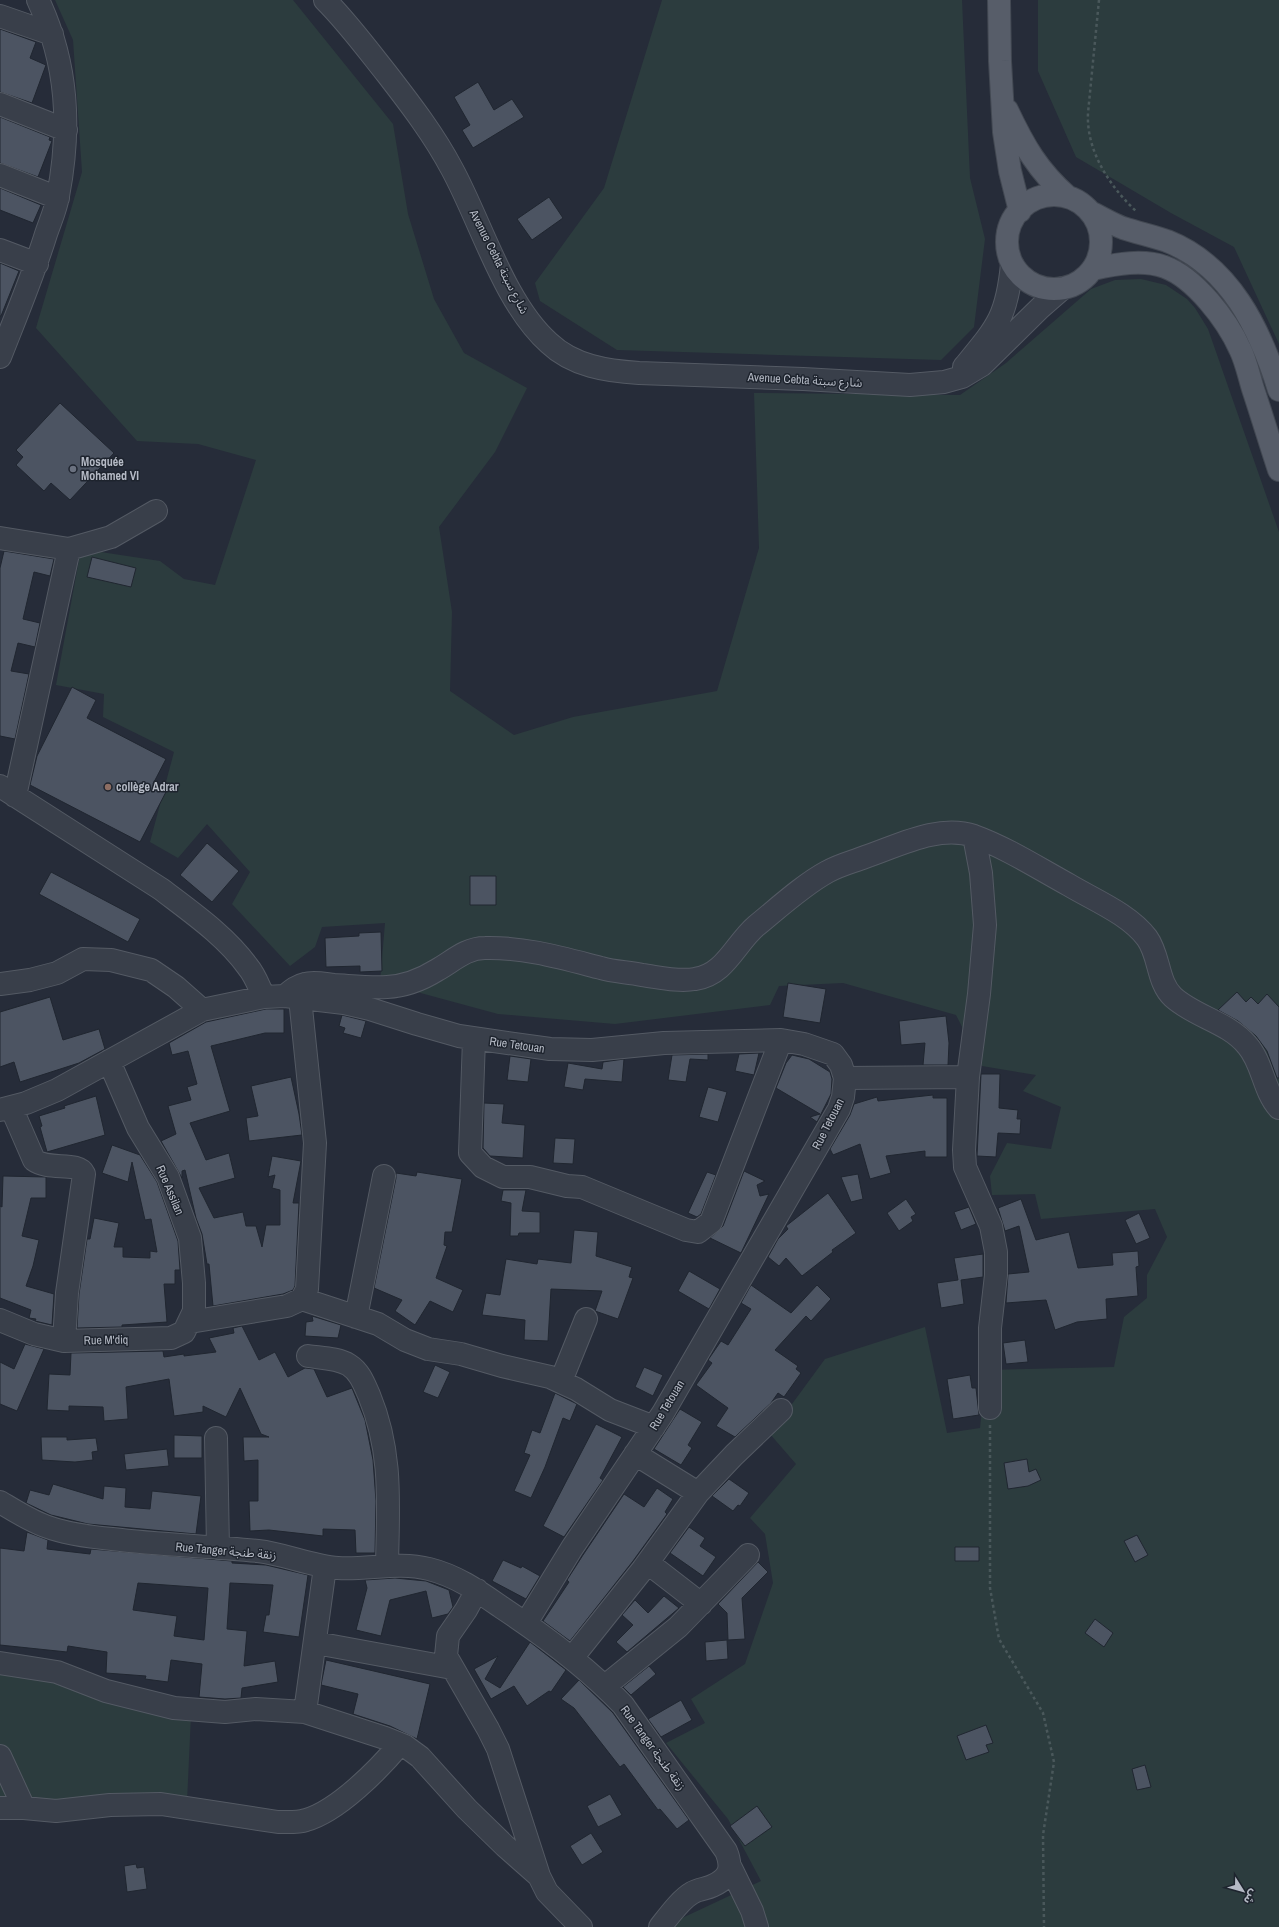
<svg xmlns="http://www.w3.org/2000/svg" width="1279" height="1927" font-family="'Archivo Narrow','Noto Sans Arabic',sans-serif">
<rect width="100%" height="100%" fill="#262c39"/>
<path fill="#2c3c3e" d="M55,0h238l100,124 15,90 26,85 30,54 63,35 -32,64 -56,75 13,85 -2,79 64,44 59,-18 144,-26 42,-143 -5,-155 206,2 46,-32 85,-74 24,-9 26,-1 25,6 21,14 8,9 13,21 71,203v1395h-616l98,-46 -33,-62 -62,-76 39,-20 -14,-24 54,-35 28,-81 -8,-49 -15,-16 46,-54 -26,-30 55,-75 100,-32 22,106 33,-5 6,-58 128,-3 10,-50 23,-19v-23l20,-38 -12,-28 -114,10 -6,-25 -43,1 -2,-19 17,-33 44,6 10,-42 -38,-16 13,-16 -54,-9 -26,-51 -113,-32 -64,3 -9,19 -155,19 -117,-10 -118,-32 5,-59 -63,4 -7,20 -25,19 -58,-62 18,-32 -43,-48 -29,34 -28,-16 24,-90 -71,-35 1,-23 -48,-9 25,-136 79,12 24,18 31,6 41,-125 -58,-16 -61,-3 -101,-113 46,-156 -9,-132z
M662,0h300l8,178 15,61 -11,88 -33,33 -324,-10 -77,-49 -5,-18 69,-95z
M1038,0h241v344l-45,-97 -63,-34 -95,-56 -38,-86z
M0,1673l61,9 130,32 -4,88 -187,6z"/>
<path fill="#4c5462" stroke="#202630" fill-rule="evenodd" d="M0,29l36,13 -6,16 16,7 -14,38 -32,-11z
M478,82l16,28 18,-11 12,18 -51,31 -11,-18 8,-5 -16,-28z
M0,117l50,20 -1,3 3,1 -14,36 -38,-14z
M0,188l41,17 -8,18 -33,-13z
M549,197l14,21 -31,22 -15,-21z
M0,263l19,8 -18,45h-1z
M60,403l54,50 -44,47 -19,-17 -7,8 -28,-26 7,-8 -7,-7z
M4,551l50,8 -4,17 -16,-4 -11,47 17,4 -5,24 -17,-4 -7,28 18,3 -14,65 -15,-3v-168z
M92,557l44,11 -5,19 -44,-10z
M72,687l24,13 -9,18 79,41 -13,25 14,6 -27,52 -110,-57 7,-29z
M207,843l32,28 -27,31 -32,-27z
M51,872l89,47 -12,23 -89,-48z
M470,876h26v29h-26z
M381,932l1,39 -22,1v-6l-34,1 -1,-29 34,-2v-3z
M788,983l38,6 -6,34 -37,-6z
M1237,992l9,10 5,-5 7,7 9,-10 12,13v71h-2l-10,-27 -11,-15 -18,-15 -20,-11z
M50,997l13,43 36,-11 6,20 -26,14 -59,19 -6,-20 -14,5v-55z
M266,1009h18v24h-19l-54,13 19,65 -40,12 16,37 23,-7 6,25 -36,10 15,30 29,-6 3,14h10l6,21 4,-22h14v-35l-8,-2 3,-13 -7,2 4,-21 29,5 -8,42h6l-4,83 -2,4 -10,4 -70,12 -4,-42h-2l-5,-30 -6,-16 -11,-48 -3,1v7l-21,-37 15,-7 -8,-28 23,-6 -4,-13 10,-3 -9,-33 -16,4 -3,-12 37,-21z
M342,1015l24,6 -5,17 -18,-5 2,-5 -6,-2z
M946,1016l3,27 -1,22h-25l2,-22 -24,2 -2,-24z
M759,1053l-5,22 -19,-4 4,-17z
M708,1054v6l-18,-1 -4,23 -18,-2 4,-25z
M792,1055l17,4 21,13 2,7 -1,15 -14,28 -7,-5 10,-3 -44,-26 10,-25z
M510,1056l21,3 -3,23 -21,-2z
M624,1059l-2,23 -37,-3 -2,11 -19,-3 4,-24 34,6 1,-7z
M981,1074h19l-1,34 19,2 -1,9h4l-1,15 -22,-1 -2,24 -19,-1z
M291,1077l8,37 3,21 -53,6 -3,-23 12,-2 -7,-30z
M708,1087l19,5 -9,30 -19,-5z
M933,1095v3h14v59h-22v-6l-39,5 5,17 -21,6 -10,-35 -27,11 -3,-6 20,-34 4,-11 23,-7 1,4z
M96,1096l9,39 -58,17 -7,-25 2,-1 -3,-10 26,-8 -1,-2z
M484,1103l20,1 -2,19 23,2 -2,33 -33,-2 -7,-8z
M555,1138l20,1 -2,25 -20,-1z
M112,1145l28,10 17,27 21,59 2,29h-5v14h-11l3,38 -45,3v2l-45,1 2,-34 8,-55h3l4,-21 25,5 -5,24h9v10l27,1v-7l7,1 -6,-33 -6,1 -13,-58 -4,20 -26,-9z
M744,1171l21,10 -8,4 3,11 9,-2 -28,59 -31,-15 13,-12z
M417,1172l45,7 -10,53h-7l-1,13 3,1 -11,32 27,12 -10,22 -23,-11 -15,24 -20,-14 7,-11 -28,-12 22,-110v-5l20,3z
M707,1172l9,3 -15,39 -4,3 -9,-4z
M858,1174l5,25 -12,3 -10,-25z
M3,1176l43,1v21h-15l-9,38 17,4 -6,26 -7,20 28,8 -2,31 -17,-4 1,-2 -7,-1 2,-8 -31,-12v-92l2,1z
M503,1190h23l-4,21 18,1v21h-21l-1,3h-8l1,-33 -10,-2z
M828,1193l28,40 -24,17 1,2 -31,24 -16,-18 -7,8 -11,-9 10,-18 10,-10 -2,-3z
M906,1199l10,15 -5,3 2,4 -14,10 -12,-18z
M1021,1199l15,41 33,-8 9,36 35,-3 -1,-12 26,-2 1,15 -3,1 2,29 -32,3 1,20 -30,3 -22,8 -9,-30 -40,3 2,-29 21,-2 -10,-46 -14,5 -7,-23z
M969,1207l7,17 -15,6 -7,-18z
M1139,1213l11,25 -14,6 -11,-24z
M574,1230l24,2 -2,24 36,11 -3,10 4,1 -15,41 -23,-8 7,-20 -51,-2 -3,52 -24,-1 1,-20 -43,-5 4,-22 14,2 6,-36 31,5 1,-5 33,4z
M983,1254v23l-22,3 3,24 -23,4 -4,-25 21,-3 -4,-22z
M689,1271l31,18 -11,20 -31,-18z
M751,1285l40,28 26,-28 14,14 -20,22 -5,-5 -31,34 23,16 -2,3 5,4 -17,24 -6,-4 -7,10 -36,34 -19,-11 12,-18 -32,-23 16,-22 -4,-3 13,-19 7,4 23,-36 -10,-6z
M312,1316l29,9 -3,13 -33,-2 1,-14 7,-1z
M242,1326l17,34 16,-8 13,25 17,-9 9,1 13,28 25,-9 13,32 8,40 3,41 -1,52h-19l-1,-23 -32,-1v7l-54,-6 -19,1 -1,-30h9v-41l-14,1 -1,-24h26l-8,-3 -21,-46 -14,29 -23,-11v6l-29,4 -5,-37 -43,8 2,32 -24,2 -1,-14 -34,-1v5l-22,-1 2,-36 21,1 1,-22 92,-2 1,6 20,-3v2l32,-4 -7,-14 25,-5 -1,-5z
M1025,1340l3,22 -22,2 -3,-21z
M25,1344l19,5 -27,62 -17,-7v-42l14,7z
M435,1365l15,7 -12,26 -15,-6z
M644,1367l19,8 -10,21 -18,-9z
M970,1375l2,13h4l3,27 -26,4 -6,-40z
M555,1393l22,11 -7,17 -7,-3 -18,49 -14,31 -17,-7 16,-36 -6,-2 8,-23 8,3z
M680,1409l22,13 -14,23 4,3 -11,17 -27,-16z
M596,1424l26,13 -22,41 3,2 -39,57 -21,-11z
M174,1435l28,1v22h-28z
M41,1437h26v3l29,-2 2,13 -6,1 1,8 -18,2 -33,-2z
M167,1449l2,17 -43,4 -2,-16z
M1027,1459l2,13 7,-3 5,11 -13,6 -20,3 -4,-26z
M729,1479l20,14 -9,13 -2,-1 -5,6 -21,-15z
M53,1484l50,15 1,-13 22,2 -1,19 25,2 2,-18 49,5 -5,38 -108,-10 -37,-9 -25,-12 4,-13 19,5z
M657,1488l16,11 -8,13 2,2 -34,47 -63,80 -27,-20 26,-39 -2,-2 16,-25 41,-61 20,13z
M689,1527l16,11 -5,8 16,11 -13,19 -33,-23z
M27,1532l21,8 -1,9 43,5 1,-5 141,12v2l34,2 42,10 -9,62 -36,-5 3,-17h3l4,-30 -43,-2 -3,46 20,2 -3,35 31,-5 3,21 -36,6 -1,10 -16,1 -26,-2 3,-33 -31,-4 -3,22 -23,-3 1,-3 -40,-3 1,-21 -39,-6 -1,6 -67,-7v-97l24,3zM138,1583l70,5 -4,52 -30,-4 3,-20 -44,-6z
M1137,1535l11,20 -13,7 -11,-21z
M955,1547h24v14h-24z
M503,1560l18,8 1,-2 18,10 -14,23 -34,-18z
M758,1562l10,10 -26,26 3,41 -17,1 -1,-27 -9,-9z
M395,1578l31,3 23,9 4,17 -5,7 -16,4 -6,-27 -36,9 -9,36 -25,-6 11,-42 -2,-8z
M664,1596l15,12 -52,44 -11,-10 17,-17 -11,-10 13,-15 13,13z
M1095,1619l18,14 -9,14 -19,-14z
M727,1640l1,19 -22,2 -1,-19z
M530,1642l36,28 -15,22 -2,-1 -22,15 -13,-20 -23,13 -17,-30 24,-13 -13,23 15,9z
M326,1660l104,24 -13,55 -27,-13 -37,-12 5,-20 -37,-9z
M649,1666l7,8 -25,21 -8,-8z
M579,1680l34,33 76,107 -12,9 -17,-20 -2,1 -34,-46 -4,3 -46,-59 -13,-9z
M681,1700l11,20 -31,17 -13,-18z
M986,1725l7,18 -7,2 3,7 -23,8 -9,-24z
M1145,1765l6,22 -14,3 -5,-21z
M610,1794l12,21 -24,12 -11,-21z
M757,1806l15,21 -27,19 -15,-20z
M591,1833l12,19 -21,13 -12,-19z
M136,1864l1,4 7,-1 3,22 -20,3 -3,-26z"/>
<g fill="none" stroke-linecap="round" stroke-linejoin="round">
<defs>
<path id="minor" d="M325,0c23,23 42,49 62,74 24,31 47,61 65,95 29,53 52,134 97,174 24,23 58,28 90,30l164,6 107,6 34,-3 18,-5 20,-12 58,-57 23,-20
M0,16l52,18
M0,104l66,26
M0,175l58,23
M0,250l37,14
M0,357c16,-41 33,-81 46,-123 4,-12 10,-25 12,-38 13,-68 10,-132 -20,-196
M964,367c33,-40 43,-50 48,-103
M0,538l69,11 42,-12 45,-26
M0,786l161,103c30,23 65,47 87,78 7,8 11,20 16,30
M15,796l54,-247
M974,836l7,37 4,52 -6,69 -11,83 -4,73 1,17 26,59 5,26v23l-6,53v80
M0,984l30,-4 27,-7 26,-14 28,1 40,10 25,17 26,23
M285,996c6,-5 11,-10 20,-12 9,-3 20,0 29,1 18,1 36,3 53,2 19,-1 34,-7 50,-17 16,-9 29,-22 48,-22 40,-1 77,10 116,20 13,4 28,4 41,7 16,2 36,7 53,4 30,-4 40,-35 61,-53 21,-17 47,-41 71,-54 12,-7 25,-10 38,-15 33,-11 73,-33 109,-21 33,12 64,32 95,49 25,15 60,29 78,53 13,18 10,44 26,59 22,20 55,25 74,48 16,18 16,45 32,63
M474,1039l-4,114 13,14 20,10h27l37,9 15,1 104,43 12,2 13,-10 70,-182
M845,1078l123,-1
M11,1107l23,53c15,11 44,1 50,14l-17,119 -3,48
M0,1110l26,-7 31,-13 145,-80 62,-13 21,-1 59,7 26,6 47,15 42,12 91,13 42,1 72,-7 117,-3 23,4 29,10 8,11 4,13 -2,19 -4,12 -176,304 -91,135 -46,75
M302,1299l76,25 27,16 23,9 33,5 41,12 48,11 26,12 34,21 44,17
M356,1317l28,-141
M0,1320l34,14 30,7 107,-3 13,-6 10,-21v-28l-4,-45 -22,-61 -30,-49 -29,-67
M190,1322l97,-16 15,-7 5,-10 8,-146 -15,-145
M308,1356c13,2 30,2 41,9 11,7 15,19 20,30 24,58 19,110 18,171
M561,1381l25,-62
M216,1438l2,110
M635,1454l63,39
M0,1502c15,9 29,18 45,24 21,8 45,11 67,13 48,6 97,7 146,12 27,3 53,15 80,17 30,2 61,-7 91,1 28,7 49,22 72,38 44,29 86,60 122,98l103,146c7,17 4,27 -14,35 -6,3 -14,3 -20,7 -11,6 -24,24 -32,34
M648,1563l53,41
M477,1590l-11,20 -18,26 -2,20 42,73 10,20 41,127 8,16 34,35
M316,1643l136,25
M572,1658l71,-89 55,-76 36,-38 47,-45
M0,1663l57,9 49,19 68,17 51,4 31,-3 49,3 80,26 20,8 15,11 47,52 38,37 34,30
M605,1686l73,-59 70,-72
M305,1712l20,-145
M0,1756l24,52
M0,1808h24l32,3 54,-6 51,-1 117,18c9,0 19,1 28,-2 32,-9 73,-51 94,-76
M731,1868l21,43 5,16"/>
<path id="major" d="M999,0l1,61 4,71 6,39 10,40
M1007,110c17,36 31,61 61,87
M1007 242a47 47 0 1 1 94 0a47 47 0 1 1-94 0Z
M1090,212c11,5 22,12 33,16 15,5 30,8 44,13 63,25 93,88 112,149
M1093,269c23,-5 50,-10 72,-2 30,11 62,53 75,82 6,12 9,27 13,40 9,27 17,54 26,81"/>
</defs>
<use href="#minor" stroke="#545a64" stroke-width="24"/>
<use href="#major" stroke="#424852" stroke-width="24"/>
<path stroke="#4a585b" stroke-width="2.5" stroke-dasharray="3 3" stroke-linecap="butt" d="M1099,0l-11,113c-2,38 22,74 49,99
M990,1425v163l9,51 44,74 11,49 -11,73 1,92"/>
<use href="#minor" stroke="#393f4a" stroke-width="22"/>
<use href="#major" stroke="#575d69" stroke-width="22"/>
</g>
<circle fill="#6b7280" stroke="#1e242e" stroke-width="1.5" cx="73" cy="469" r="4"/>
<circle fill="#8d6e63" stroke="#1e242e" stroke-width="1.5" cx="108" cy="787" r="4"/>
<g text-anchor="middle" dominant-baseline="central" stroke-width="3" stroke-linejoin="round" paint-order="stroke">
<g font-size="12" fill="#b5bac5" stroke="#1e242e">
<text transform="translate(499 262) rotate(63)">Avenue Cebta شارع سبتة</text>
<text transform="translate(805 380) rotate(3)">Avenue Cebta شارع سبتة</text>
<text transform="translate(517 1045) rotate(8)">Rue Tetouan</text>
<text transform="translate(828 1124) rotate(-63)">Rue Tetouan</text>
<text transform="translate(170 1190) rotate(67)">Rue Assilan</text>
<text transform="translate(106 1340) rotate(-1)">Rue M'diq</text>
<text transform="translate(667 1405) rotate(-59)">Rue Tetouan</text>
<text transform="translate(226 1551) rotate(5)">Rue Tanger زنقة طنجة</text>
<text transform="translate(653 1748) rotate(54)">Rue Tanger زنقة طنجة</text>
</g>
<g font-size="12" font-weight="bold" fill="#b5bac5" stroke="#1e242e" text-anchor="start">
<text x="81" y="462">Mosquée<tspan x="81" dy="14">Mohamed VI</tspan></text>
<text x="116" y="787">collège Adrar</text>
</g>
</g>
<g transform="translate(1243 1891) rotate(127)" stroke="#1e242e" stroke-width="3" paint-order="stroke">
<path d="M0-3L7 15L0 10L-7 15Z" fill="#b5bac5"/>
<text y="-6" font-size="11" font-weight="bold" text-anchor="middle" fill="#b5bac5">ش</text>
</g>
</svg>
